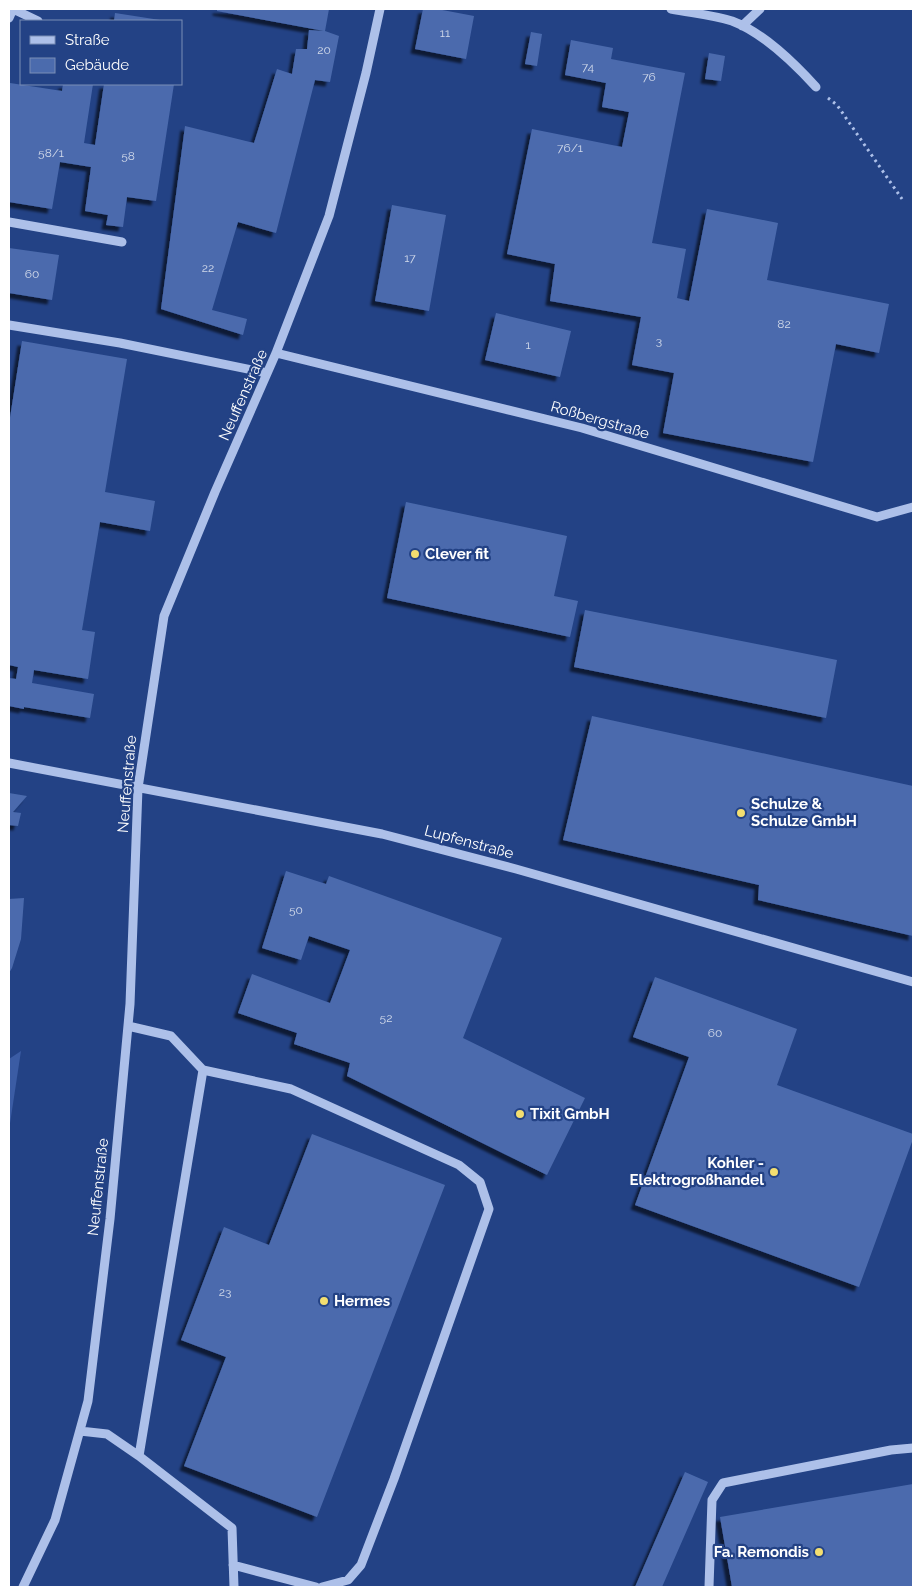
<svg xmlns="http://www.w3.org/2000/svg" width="922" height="1596" font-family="Raleway,sans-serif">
<defs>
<filter id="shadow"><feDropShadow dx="-4.5" dy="4.5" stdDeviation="1" flood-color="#0009"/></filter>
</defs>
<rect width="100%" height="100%" fill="#234285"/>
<path fill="#3b5ca4" d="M21,1051l-12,79v-71z"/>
<path fill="#4b6bad" filter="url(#shadow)" d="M217,9h112l-4,22 14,5 -9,46 -15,-2 -39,153 -38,-11 -26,88 35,9 -4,16 -82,-26 24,-183 69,17 23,-74 15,5 4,-25h11l2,-19 15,1 -107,-20z
M423,9h14l37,7 -8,43 -51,-10z
M115,13l45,7v1h-46z
M531,32l11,2 -5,32 -12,-2z
M571,40l42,8 -2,11 74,14 -33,170 34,6 -9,49 12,3 18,-92 71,14 -11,57 122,24 -10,49 -43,-9 -23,118 -150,-29 11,-60 -42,-8 9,-48 -91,-16 5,-37 -48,-10 25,-125 90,18 7,-35 -27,-5 4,-24 -41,-8z
M709,53l16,3 -4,25 -16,-2z
M10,83l52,8 1,-7h30l-9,59 11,2 9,-61h70l-18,117 -29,-4 -4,30 -17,-2 2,-10 -23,-4 6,-44 -31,-5 -8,47 -43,-7z
M392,205l54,10 -17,96 -54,-10z
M9,248l50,7 -7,45 -43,-7z
M496,313l75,18 -11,46 -75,-17z
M22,341l105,18 -22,133 50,9 -5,30 -50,-9 -18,108 13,2 -7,47 -54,-9 -2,13 62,11 -4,24 -66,-11v2l-15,-3v-28l7,1 2,-12 -9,-2v-241z
M406,502l161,34 -13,60 24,5 -8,36 -183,-39z
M585,610l252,50 -11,58 -252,-51z
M592,716l321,70v150l-155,-36 1,-15 -196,-45z
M9,793l18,3 -14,16 8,1 -3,13 -9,-1z
M286,871l40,13 3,-8 173,62 -39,100 122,60 -38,77 -200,-99 3,-13 -56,-19 3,-11 -59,-20 14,-39 78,29 20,-53 -41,-14 -8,24 -39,-12z
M24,898l-3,41 -9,29 -3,5v-74z
M655,977l142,52 -20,56 136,49v5l-54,148 -224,-82 54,-148 -56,-20z
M312,1134l133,51 -128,332 -133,-51 42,-109 -45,-17 43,-113 45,18z
M685,1472l23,10 -46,105h-27z
M913,1484v103h-181l-12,-70z"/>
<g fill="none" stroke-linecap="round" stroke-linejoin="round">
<path stroke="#adc0e9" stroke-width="3" stroke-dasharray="2.5 4" stroke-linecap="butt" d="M828,98l9,7 65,94"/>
<path stroke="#adc0e9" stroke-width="9" d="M13,9l25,12
M671,9c20,4 42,6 61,12 32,12 62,42 84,66
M9,18l4,-9
M742,26l18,-17
M9,222l113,20
M9,325l111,18 147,30
M276,353l306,75 295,89 36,-10
M9,763l373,71 134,35 397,113
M203,1070l88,19 168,76 21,17 9,27 -95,270 -33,86 -13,15 -26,7
M80,1431l27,3 32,22 64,-386 -32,-34 -43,-10
M139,1456l93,72 2,59
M233,1565l83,22
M23,1587l32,-67 33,-119 22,-182 20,-215 8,-216 26,-172 51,-124 61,-139 53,-137 37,-143 14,-64
M709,1587l3,-87 11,-17 168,-33 22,-2"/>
</g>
<g fill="#f3de70" stroke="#234285" stroke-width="2">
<circle cx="415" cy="554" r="5"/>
<circle cx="741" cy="813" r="5"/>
<circle cx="520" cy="1114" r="5"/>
<circle cx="774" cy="1172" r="5"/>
<circle cx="324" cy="1301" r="5"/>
<circle cx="819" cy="1552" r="5"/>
</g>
<g text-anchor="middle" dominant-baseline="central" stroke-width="4.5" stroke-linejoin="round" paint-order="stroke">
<g font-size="12" fill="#d2daea">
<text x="445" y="33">11</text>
<text x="324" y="50">20</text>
<text x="588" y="67">74</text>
<text x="649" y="77">76</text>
<text x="570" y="148">76/1</text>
<text x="51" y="153">58/1</text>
<text x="128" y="156">58</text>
<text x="410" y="258">17</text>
<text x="208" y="268">22</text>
<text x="32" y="274">60</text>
<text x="784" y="324">82</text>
<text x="659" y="341">3</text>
<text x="528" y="345">1</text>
<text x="296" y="910">50</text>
<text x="386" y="1018">52</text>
<text x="715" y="1033">60</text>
<text x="225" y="1292">23</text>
</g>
<g font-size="15" fill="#fff" stroke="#234285">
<text transform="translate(243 395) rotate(-66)">Neuffenstraße</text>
<text transform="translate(600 420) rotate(16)">Roßbergstraße</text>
<text transform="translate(127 784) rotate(-85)">Neuffenstraße</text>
<text transform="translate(469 842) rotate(15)">Lupfenstraße</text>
<text transform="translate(98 1187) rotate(-84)">Neuffenstraße</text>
</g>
<g font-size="15" font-weight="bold" fill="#fff" stroke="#234285" text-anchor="start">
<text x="425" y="554">Clever fit</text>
<text x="751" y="804">Schulze &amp;<tspan x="751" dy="17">Schulze GmbH</tspan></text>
<text x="530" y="1114">Tixit GmbH</text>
<text x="764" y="1163" text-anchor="end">Kohler -<tspan x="764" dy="17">Elektrogroßhandel</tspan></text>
<text x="334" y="1301">Hermes</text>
<text x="809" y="1552" text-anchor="end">Fa. Remondis</text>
</g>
</g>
<rect width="922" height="1596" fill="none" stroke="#ffffff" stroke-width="20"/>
<rect x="20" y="20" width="162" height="65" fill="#234285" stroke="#7b8eb6"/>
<rect x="30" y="36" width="25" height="8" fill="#adc0e9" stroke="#7b8eb6"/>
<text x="65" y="45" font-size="15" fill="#ffffff">Straße</text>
<rect x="30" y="58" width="25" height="15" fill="#4b6bad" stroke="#7b8eb6"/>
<text x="65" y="70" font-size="15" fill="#ffffff">Gebäude</text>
</svg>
